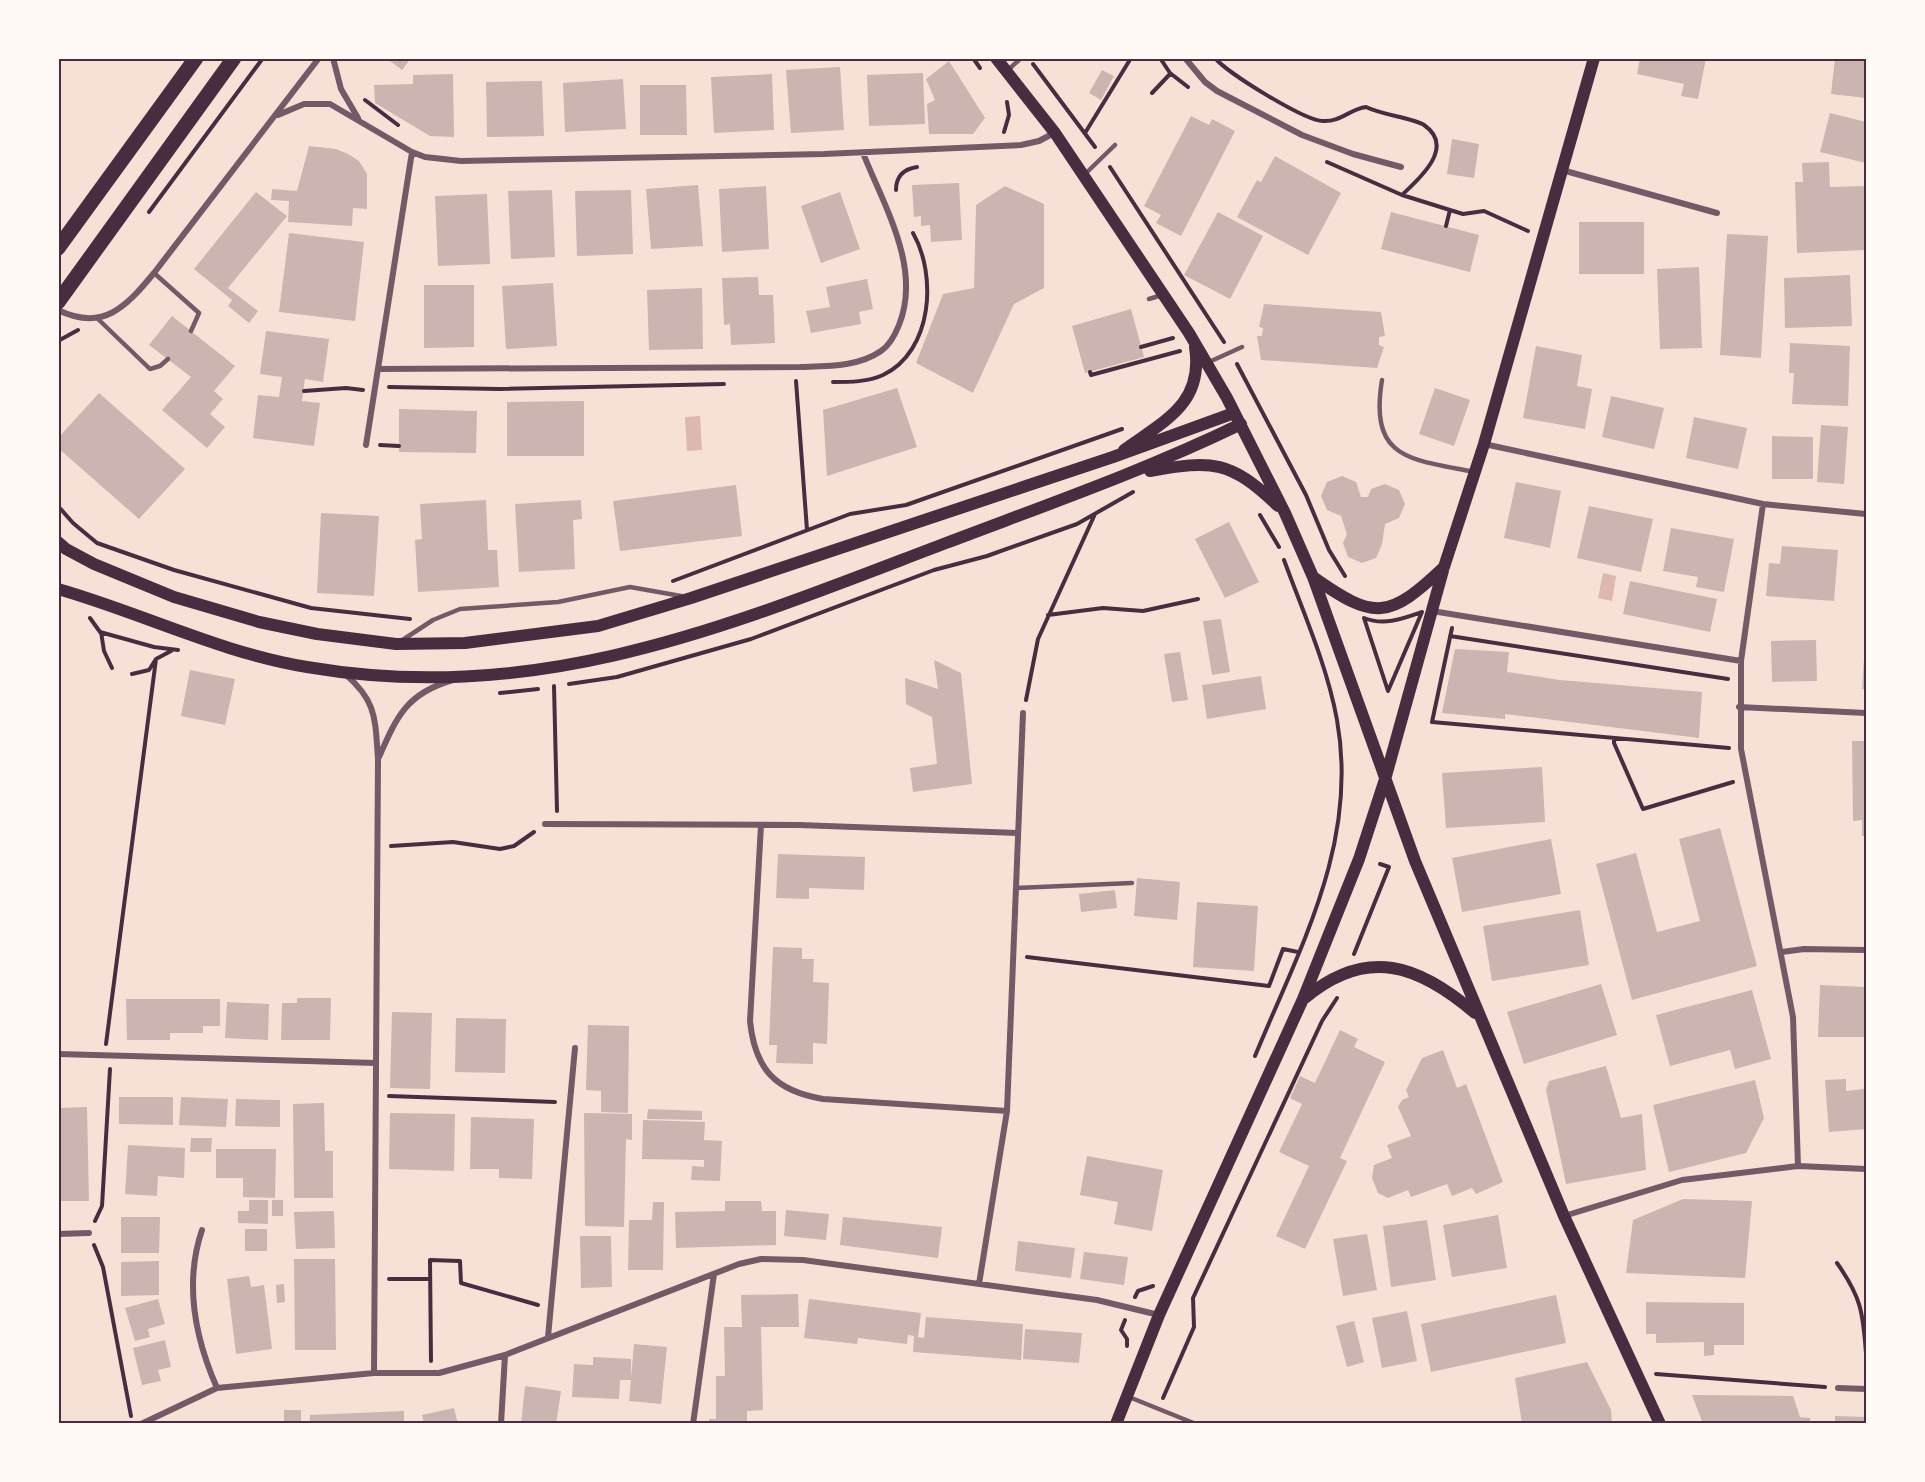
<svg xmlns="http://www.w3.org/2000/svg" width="1925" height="1482" font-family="Arial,sans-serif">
<rect width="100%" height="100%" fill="#f7e1d7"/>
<path fill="#dcb8b0" d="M700,416l2,34 -15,1 -2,-34z
M1603,573l13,3 -4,25 -14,-3z"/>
<path fill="#ccb4b1" d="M386,58h25l-9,12z
M1640,58h66l-8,41 -17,-3 3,-12 -47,-10z
M1835,58h31v40l-35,-4z
M949,61l36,57 -12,16h-44l-2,-30 8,-4 -9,-21z
M840,67l4,63 -53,3 -5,-63z
M1102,70l12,6 -13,24 -12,-7z
M923,73l2,51 -56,2 -2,-51z
M453,74l1,63 -24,-1 -55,-33 -1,-18 39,-1v-9z
M772,74l2,56 -60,3 -3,-56z
M623,79l3,50 -61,3 -2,-49z
M542,81l2,55 -57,1 -1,-55z
M640,85h46l1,50h-47z
M1830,113l36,9v41l-46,-11z
M1191,116l18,9 3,-6 23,12 -54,105 -25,-13 5,-8 -17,-9z
M1452,139l27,5 -5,34 -27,-4z
M309,146l27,3 12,5 11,7 8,13v35l-14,-1 -1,18 -64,-4 1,-21 -18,-1 1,-11 25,2z
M1275,156l66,37 -33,62 -71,-38 20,-37 4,2z
M1829,162l1,25 36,-1v64l-69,3 -2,-71h8l-1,-19z
M959,183l3,57 -31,2 -1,-17 -9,1v-10l-7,1 -2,-32z
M698,185l5,61 -52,3 -5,-60z
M766,186l3,63 -47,3 -3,-63z
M1005,186l39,18v84l-30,16 -41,89 -57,-30 27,-69 31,-6 2,-83z
M552,190l3,67 -44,2 -3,-68z
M631,190l2,64 -56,2 -2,-65z
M256,192l31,24 -59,72 30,23 -9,12 -21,-17 4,-6 -38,-31z
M840,192l20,57 -39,14 -20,-57z
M487,194l3,70 -52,2 -3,-70z
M1218,212l45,24 -33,63 -46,-24z
M1391,212l88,23 -9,37 -89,-23z
M1579,222h65v52h-65z
M289,233l75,9 -9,79 -76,-9z
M1727,234l41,2 -7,122 -41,-3z
M1699,267l3,81 -42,1 -3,-80z
M1850,275l2,51 -67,2 -1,-50z
M758,277l1,18h14l2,48 -44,2 -1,-21 -6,1 -2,-47z
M867,279l6,30 -14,3 2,12 -50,9 -5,-22 24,-4 -4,-20z
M553,283l4,63 -51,3 -4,-63z
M424,285h50v62l-50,1z
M702,288l1,61 -54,1 -2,-60z
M1264,304l117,8 4,24 -6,1v8l5,2 -7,21 -116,-8 -4,-24h5l1,-8 -4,-1z
M1131,309l13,48 -59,16 -13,-47z
M172,316l63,50 -21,25 9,8 -13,15 15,13 -18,21 -45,-38 29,-33 -42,-32z
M266,331l63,8 -6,43 -18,-3 -3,22 18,2 -6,43 -61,-8 5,-43 21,2 3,-20 -22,-3z
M1790,343l60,3 -2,60 -56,-2 2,-31h-5z
M1536,346l46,9 -5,31 15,3 -7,40 -62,-11z
M897,388l20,59 -90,29 -4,-66z
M1435,388l35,12 -16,46 -35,-12z
M99,393l86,76 -46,50 -81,-71v-10z
M1611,396l53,12 -10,41 -52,-12z
M584,401v55h-77v-54z
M399,409l78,2 -1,42 -77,-1z
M1694,417l53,11 -9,41 -52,-11z
M1821,425l27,2 -4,57 -27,-2z
M1772,436l41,1v42h-41z
M1342,476l14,6 5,15h7l3,-8 14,-5 14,6 6,14 -6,14 -14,6 -3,20 -6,14 -14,5 -14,-6 -5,-14 4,-9 -6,-18 -14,-6 -6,-14 6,-14z
M1516,482l45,9 -11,57 -46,-10z
M736,485l6,51 -122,15 -7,-50z
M486,500l2,50h9l2,37 -81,5 -3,-52 7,-1 -2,-35z
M581,500l1,19 -9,1 2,49 -56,3 -4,-68z
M1589,506l64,13 -12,53 -64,-14z
M321,513l58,3 -5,80 -57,-3z
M1229,522l30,60 -34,16 -30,-59z
M1671,528l63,11 -10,53 -28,-5 2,-10 -35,-6z
M1782,546l56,4 -4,51 -68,-5 3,-33 11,1z
M1630,581l87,18 -7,33 -87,-18z
M1221,619l9,53 -18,3 -9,-54z
M1816,640l1,41 -45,1 -1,-41z
M1865,644h1v45h-4z
M1455,649l54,3 -2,20 53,8 142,12 -3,46 -194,-24v5l-63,-6z
M1180,652l8,48 -16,2 -8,-48z
M934,660l27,13 11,111 -59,8 -3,-24 27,-4 -5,-47 -26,-13 -1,-26 33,11z
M190,670l45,9 -10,46 -44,-9z
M1261,676l5,33 -59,10 -5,-34z
M1852,741h14v95h-4v-16l-9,1z
M1542,767l3,55 -99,6 -4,-55z
M1720,828l37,138 -125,34 -36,-136 40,-11 21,79 43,-11 -21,-82z
M1551,839l10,55 -99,18 -10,-54z
M778,854l87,3 -1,33 -55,-2v11l-33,-1z
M1137,878l43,4 -3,38 -43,-4z
M1115,890l2,18 -36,4 -2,-18z
M1197,902l61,4 -4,65 -61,-4z
M1580,910l9,55 -97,16 -9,-55z
M773,947l29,1v11h12l-1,23 16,1 -2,61 -14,-1v21l-37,-1 1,-18h-8z
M1601,984l16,51 -93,29 -17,-52z
M1820,985l46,2v50h-48z
M1752,990l19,69 -36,10 -5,-19 -60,16 -14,-51z
M297,998h34l-1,42h-49l1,-37h15z
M126,999h94v27h-17v7h-33v7h-43z
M227,1002l42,2 -1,36 -43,-2z
M392,1012l40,1 -2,76 -40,-1z
M456,1018l50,1 -1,54 -50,-1z
M588,1025l41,1 -1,87 -27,-1v-21l-15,-1z
M1340,1030l18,9 -4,8 31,15 -45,96 7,3 -42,88 -29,-13 33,-70 -30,-14 23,-48 -12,-6 10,-22 15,7z
M1443,1050l14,38 9,-4 37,98 -27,12 -4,-6 -20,8 -5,-12 -36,13 -3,-7 -20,8 -10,-5 -6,-15 2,-13 18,-7 -5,-13 24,-9 -13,-29 4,-7 7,-3 -3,-7 16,-32z
M1606,1066l15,52 21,-4 4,56 -80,14 -20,-94 3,-9z
M1846,1079v12l18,-2 2,40 -37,3 -4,-52z
M1755,1080l9,38 -18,35 -77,19 -16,-67z
M119,1097h54v28l-54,-1z
M181,1097l47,2 -2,28 -47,-2z
M236,1099l44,1v27l-45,-1z
M324,1103l1,48h8v47h-39l-1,-94z
M87,1107l2,94h-31v-93z
M648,1109l54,2v9l-55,-1z
M390,1113l65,1 -1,57 -65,-2z
M584,1113l48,1v26l-6,-1 -2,88 -39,-1z
M471,1117l63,2 -2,60 -33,-1v-9h-29z
M643,1120l62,2 -1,18 18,1 -2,40 -29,-1 1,-14 12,1v-7l-62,-1z
M191,1138h21l-1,14h-21z
M128,1145l57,3 -1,30 -26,-2 -1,20 -32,-2z
M216,1149h60l-1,49 -32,-1v-19h-27z
M1087,1156l76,14 -11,61 -38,-7 4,-22 -38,-7z
M1683,1199l69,2 -7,77 -119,-5 7,-53z
M249,1200h19v24l-30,-1v-12h11z
M272,1200h11v16h-11z
M725,1201h36l1,10h14v34l-100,3 -1,-36 50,-1z
M653,1202h11l-1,68h-35l1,-50h23z
M786,1210l43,4 -3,26 -42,-4z
M334,1211l1,37 -39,1 -2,-37z
M1498,1215l9,53 -55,9 -9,-52z
M121,1217h39l-1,36h-38z
M843,1217l99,10 -4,31 -98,-13z
M1427,1220l9,60 -45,7 -8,-61z
M245,1229h22v22h-22z
M1367,1234l10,56 -34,6 -10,-57z
M580,1236h31l1,51 -31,1z
M1018,1241l57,7 -4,30 -56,-7z
M1084,1252l44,5 -4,28 -44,-6z
M294,1259h41l1,91h-41z
M159,1261v34l-38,1v-34z
M249,1276l2,11 13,-2 8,64 -36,5 -9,-75z
M284,1284l1,18 -8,1 -1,-18z
M798,1294l1,33h-38l2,83 -16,1v13h-38v-5h7v-43h9l-1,-49h18l-1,-32z
M1556,1295l10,48 -135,29 -10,-48z
M158,1299l7,25 -17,5 2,8 -15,4 -10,-33z
M809,1299l112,14 -3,24 6,1 2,-21 97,7 -2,36 -108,-8 1,-16 -6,-1 -1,9 -49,-6 -1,6 -53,-6z
M1646,1302l98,1v42h-30v10l-10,1v-14l-48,1v-9h-10z
M1407,1311l10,50 -35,7 -10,-50z
M1354,1321l10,41 -17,5 -11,-41z
M1025,1329l57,4 -3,30 -56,-4z
M165,1340l6,27 -13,3 3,11 -19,4 -9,-37z
M634,1344l33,3 -6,57 -32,-3 2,-21h-11l-1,19 -47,-2 2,-33 19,1v-8l38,2v19z
M1587,1362l24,48 1,14h-90l-7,-46z
M525,1386l36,5 -5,33h-35z
M1692,1395l101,1 7,21 10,1v6h-107z
M454,1408l4,16h-34l-2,-9z
M284,1410h17v14h-17z
M404,1411v13h-94v-9z
M1835,1416l31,1v7h-31z"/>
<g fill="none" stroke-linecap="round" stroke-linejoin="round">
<path stroke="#4a2c40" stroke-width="4" d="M973,58l7,10
M1160,58l10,15 18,14
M1215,58c12,15 90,63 108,63 18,1 27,-12 43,-14 16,8 47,11 58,18 32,22 -5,54 -21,69
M1033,64l62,83
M1152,93l18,-19
M365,100l33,25
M1004,132l5,-17 -2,-13
M1085,133l46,-75
M1327,162l75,33 48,15 -4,16
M1110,167l114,175
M896,190c0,-14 8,-21 21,-23
M1450,210l13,4 21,-3 44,20
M149,212l114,-154
M58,341l20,-11
M1141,347l32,-9
M1237,364l69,131 23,55 16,26
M1090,372l1,3 89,-24
M796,381l11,149
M833,382c17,0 35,0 50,-7 50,-24 54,-100 30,-142
M389,387l110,2 225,-5
M304,391l42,-3 17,2
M380,445l19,1
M58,506l15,17 24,20 77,27 137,38 99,11
M1260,515l19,32
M673,581l177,-67 56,-9 216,-76
M1422,612l-34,79 -24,-73c20,8 38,1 58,-6z
M1048,615l55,-7 40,3 55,-12
M90,618l10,14 54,15 24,3
M1452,628l-20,94 297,26
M101,632l3,19 8,17
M1450,636l278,43
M132,674l17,-4 7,-11 15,-8
M569,684l48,-7 134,-38 183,-69 53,-14 90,-32 56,-32
M554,686l3,125
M500,693l38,-4
M1026,700l12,-61 57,-125
M1614,739v4l29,66 90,-27
M391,846l62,-4 47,7 14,-3 20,-14
M1354,954l35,-87 -9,-3
M1027,957l242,29 14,-37 15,3
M106,1044l50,-385
M1255,1056c45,-109 104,-213 82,-336 -10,-55 -34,-108 -53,-160
M389,1096l166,6
M95,1221l7,-15 8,-137
M94,1245l9,22 28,149
M1837,1263c24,34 26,49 29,90
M389,1279h41
M1135,1297l3,-6 15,-5
M1125,1320l-4,10 6,9v7
M431,1361l-1,-101 30,1 1,22 77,22
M1656,1374l169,13
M1163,1398l31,-71 -1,-29 129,-277 15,-23"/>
<path stroke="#755966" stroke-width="4.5" d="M1007,71l14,-13
M1084,175l31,-30
M154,273l45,40 -8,18
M1149,299l13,-4
M98,319l52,50 10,-3 8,-7
M1209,362l33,-15
M1382,380c-13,80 28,79 92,92
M401,641l32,-21 27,-11 98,-7 72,-15 51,9
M1016,888l116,-5
M1129,1397l67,27"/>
<path stroke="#755966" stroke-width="6" d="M333,58l8,31 17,29
M1185,58l20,24 12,9 85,44 51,19 48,13
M278,115l26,-11h26l82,48 13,5 36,4 363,-7 197,-9 18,-4 15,-8
M1562,170l155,43
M58,310c45,22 68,-3 96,-37l165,-215
M378,369l422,-2c27,-1 58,0 81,-16 9,-6 14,-16 18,-26 23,-57 -15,-119 -36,-172
M1484,444l279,60 103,10
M366,445l46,-293
M1763,504l-22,157v88l52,268 5,149
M1432,611l309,50
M345,674c32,27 30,45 33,85l-4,614
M1739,707l127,6
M379,757c18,-41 28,-64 74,-77
M545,824l254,1 219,8
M761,825l-11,196c5,49 26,70 73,78l184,12
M1782,952l22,-3 62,1
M58,1054l318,9
M1564,1216l118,-36 116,-14 68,3
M202,1230c-18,53 -7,108 15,158
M58,1234l31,-1
M979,1284l28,-173 16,-398
M548,1337l27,-289
M1838,1388l28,1
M141,1424l76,-36 157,-15h65l66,-18 234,-91 22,-5 42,1 294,40 62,15
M501,1424l4,-69
M693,1424l21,-150"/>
<path stroke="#4a2c40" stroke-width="12" d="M996,58l59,75 134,200 38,65 58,115 28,64 102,284 149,355 96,208
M1124,450c40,-29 80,-46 71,-103
M1150,471c63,-11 80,-11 128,35
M58,542l8,7 28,15 80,33 85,25 58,12 79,10 69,-1 133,-17 93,-28 422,-141 121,-44
M1313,577c62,44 76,42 131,-10
M58,589c84,24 163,64 249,78 235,40 426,-43 639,-124 100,-38 198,-72 295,-119
M1305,998c62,-52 114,-33 170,15
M1116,1424l43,-109 144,-316 56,-140 27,-83 58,-209 40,-123 110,-386"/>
<path stroke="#4a2c40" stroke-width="15" d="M58,248l138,-190
M58,302l176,-244"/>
</g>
<rect width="1925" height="1482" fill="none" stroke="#fffaf5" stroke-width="120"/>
<rect x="60" y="60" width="1805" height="1362" fill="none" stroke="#4a2c40" stroke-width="2"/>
</svg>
